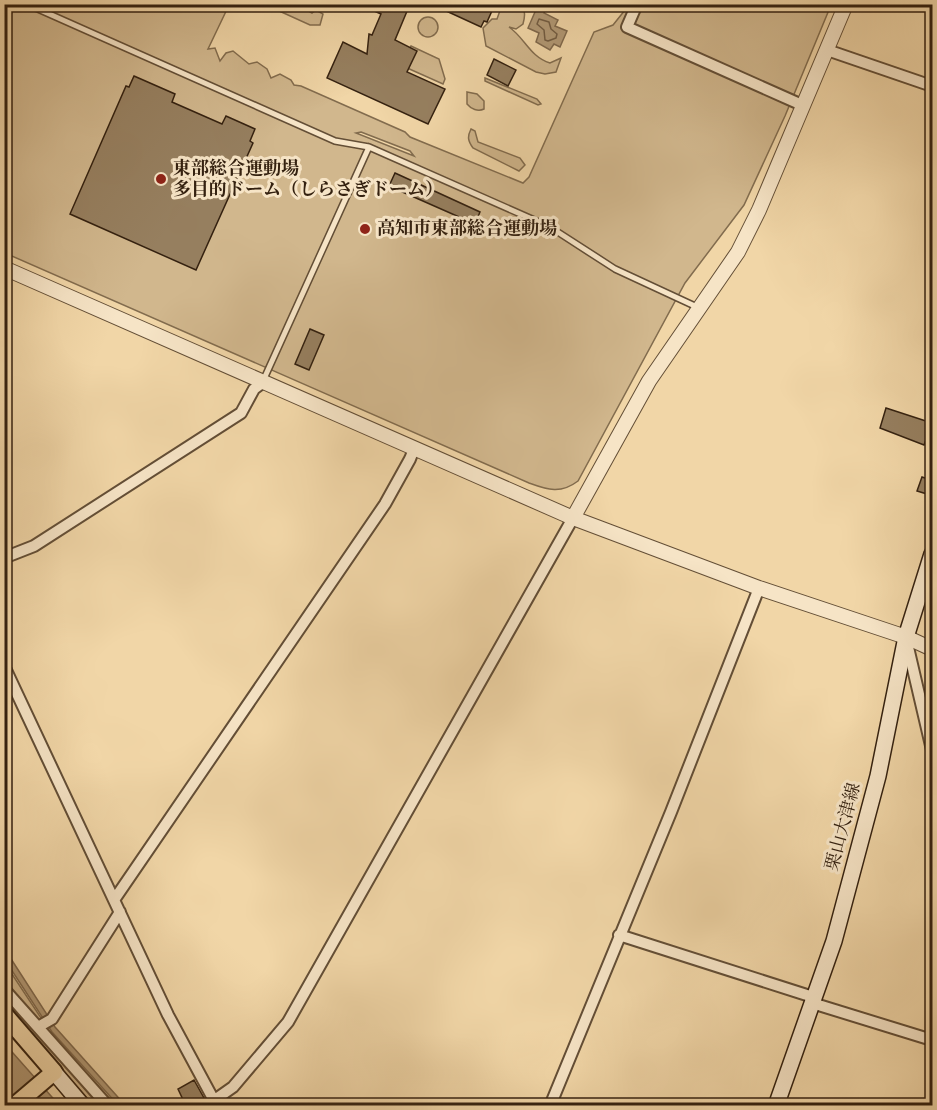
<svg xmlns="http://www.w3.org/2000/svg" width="937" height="1110" font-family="Vollkorn,'Noto Serif JP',serif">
<rect width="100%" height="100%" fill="#f1d6a7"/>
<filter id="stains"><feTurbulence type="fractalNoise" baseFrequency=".00333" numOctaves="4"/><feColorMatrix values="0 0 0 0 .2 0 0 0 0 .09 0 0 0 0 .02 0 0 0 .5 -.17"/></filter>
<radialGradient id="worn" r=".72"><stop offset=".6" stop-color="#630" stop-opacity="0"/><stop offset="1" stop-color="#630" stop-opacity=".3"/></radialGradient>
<path fill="#d1b78d" stroke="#826c4e" stroke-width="1.5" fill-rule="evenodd" d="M5,5h224l-21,44 7,-1 5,13 6,-8 7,-2 16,13 8,-2 10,7 4,9 9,-4 11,6 3,5 7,1 104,46 5,5 113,46 6,-6 65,-145 19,-7 16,-20h202l-46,111 -41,89 -59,78 -107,198c-17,13 -30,9 -49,2l-524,-230zM361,132l49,19 4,5 -58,-23z
M266,5h32l14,8 4,-3 7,4 -3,11h-10z
M502,5h18c6,6 5,11 3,19l-7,5 -7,-2c16,11 21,30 41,36l11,-5 -5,14 -11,2 -9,-2 -50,-26 -3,-18 9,-9h5z
M418 27a10 10 0 1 1 20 0a10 10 0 1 1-20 0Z
M411,46l28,13 6,20 -2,5 -47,-21 10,-7z
M485,78l52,21 4,5 -3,1 -53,-24z
M467,92l10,2 7,7v8c-6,3 -13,0 -17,-5z
M471,129l4,2 3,11 42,16 5,7 -6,6 -46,-23c-5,-7 -6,-11 -2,-19z
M4,962l39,59 -7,-1 -31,-35z
M4,994l86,101 3,-1 10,11h-10l-88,-103z"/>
<path fill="#b19874" stroke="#7f684c" stroke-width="1.5" d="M538,5h10l-4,8 14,7 -3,6 12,5 -7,16 -6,-3 -4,6 -14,-8 3,-9 -11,-5z
M4,948l51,79 70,78h-7l-66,-73 -47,-72z
M5,1044l54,61h-54z"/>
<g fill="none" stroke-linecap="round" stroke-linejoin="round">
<path stroke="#725c42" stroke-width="1.5" d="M539,19l10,3 2,7 6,5 -1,4 -8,3 -3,-1 -1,-10 -7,-6z"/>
</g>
<path fill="#967f5f" stroke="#342110" stroke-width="1.5" d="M359,4h51l-15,36 22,11 -10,21 38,17 -17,35 -101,-46 16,-36 24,12 2,-20 3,1 9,-21z
M431,4h64l-8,18 -3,-1 -3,6z
M494,59l22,11 -8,16 -21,-11z
M134,76l41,18 -3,8 50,22 4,-8 29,13 -5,12 3,2 -57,127 -126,-56 56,-128 3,1z
M395,173l85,39 -5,12 -86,-38z
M310,329l14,6 -15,35 -14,-6z
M886,408l46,15 -8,22 -44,-17z
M922,477l9,3 -4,14 -10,-3z
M194,1080l10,18 -11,8h-7l-8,-17z"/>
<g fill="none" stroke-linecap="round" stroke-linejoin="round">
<defs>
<path id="service" d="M19,4l19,5 297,132 34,6
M4,20l9,-16
M263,381l106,-234 181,80 65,42 82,38"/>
<path id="minor" d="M637,4l-10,23 175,78
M827,50l105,36
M6,557l28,-11 207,-133 13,-24 8,-6
M907,643l25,107
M4,666l164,349 49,91
M114,900l271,-396 25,-45 4,-10
M619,935l194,62
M4,989l104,117
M812,1003l120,37
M38,1027l14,-8 68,-107
M206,1106l27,-19 55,-65 285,-504
M550,1106l121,-294 88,-224"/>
<path id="tertiary" d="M4,268l569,250 186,70 147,49 26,12
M573,518l76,-137 89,-129 21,-42 87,-206"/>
<path id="secondary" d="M54,1072l29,34
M776,1106l58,-165 44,-165 28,-139 26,-83"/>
<path id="primary" d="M4,1014l50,58 -40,34"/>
</defs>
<use href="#service" stroke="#634e36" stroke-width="8"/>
<use href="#minor" stroke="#634e36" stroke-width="14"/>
<use href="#tertiary" stroke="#634e36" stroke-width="16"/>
<use href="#secondary" stroke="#342110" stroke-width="18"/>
<use href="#primary" stroke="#342110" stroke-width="20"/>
<use href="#service" stroke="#f6e4c6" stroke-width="5"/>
<use href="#minor" stroke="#f6e4c6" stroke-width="10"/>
<use href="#tertiary" stroke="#f6e4c6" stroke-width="14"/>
<use href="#secondary" stroke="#f6e4c6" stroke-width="15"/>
<use href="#primary" stroke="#f1d6a7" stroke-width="16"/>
</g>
<g fill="#8f2418" stroke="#f6e4c6" stroke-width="2">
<circle cx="161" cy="179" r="6"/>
<circle cx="365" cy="229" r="6"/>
</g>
<g text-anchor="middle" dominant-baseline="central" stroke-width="6" stroke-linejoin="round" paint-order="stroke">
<g font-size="18" font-weight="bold" fill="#342110" stroke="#f6e4c6" text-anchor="start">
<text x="173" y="169">東部総合運動場<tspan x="173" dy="21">多目的ドーム（しらさぎドーム）</tspan></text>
<text x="377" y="229">高知市東部総合運動場</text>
</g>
<g font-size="18" fill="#342110" stroke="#f6e4c6">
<text transform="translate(844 827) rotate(-75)">栗山大津線</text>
</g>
</g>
<rect width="937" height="1110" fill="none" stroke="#f1d6a7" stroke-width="24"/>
<rect x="6" y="6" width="925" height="1098" fill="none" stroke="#342110" stroke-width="3"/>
<rect x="12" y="12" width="913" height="1086" fill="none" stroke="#342110" stroke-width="1.5"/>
<rect width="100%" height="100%" filter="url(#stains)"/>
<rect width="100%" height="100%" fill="url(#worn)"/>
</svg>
